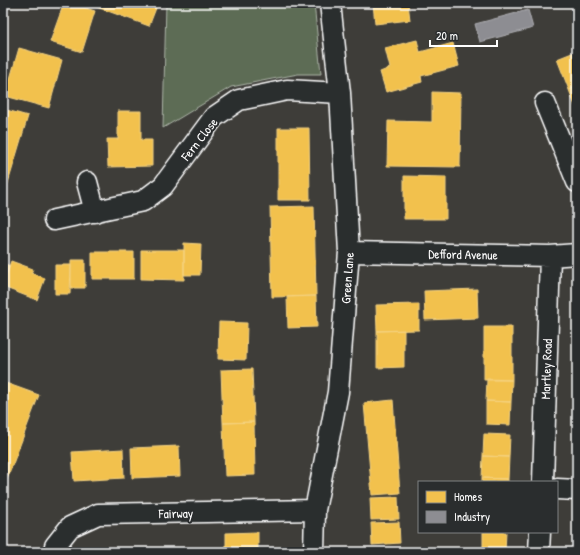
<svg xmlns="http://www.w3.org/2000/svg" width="580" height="555" font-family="'Patrick Hand',sans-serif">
<rect width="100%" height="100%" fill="#3e3d39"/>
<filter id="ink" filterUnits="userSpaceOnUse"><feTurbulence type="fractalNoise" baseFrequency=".025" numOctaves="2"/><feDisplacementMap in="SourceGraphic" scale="8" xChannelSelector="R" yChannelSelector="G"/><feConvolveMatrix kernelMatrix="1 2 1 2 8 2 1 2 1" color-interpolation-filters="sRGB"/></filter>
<g filter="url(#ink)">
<path fill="#5d6c54" stroke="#aeb6aa" d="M166,3h148l7,71h-23l-67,13 -68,41z"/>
<path fill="#f2c14e" stroke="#f6d483" d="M64,3h7l24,8 -13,41 -32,-10z
M95,3h63l-9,23 -55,-20z
M373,3h35l2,17 -35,4z
M417,40l3,12 33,-9 6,23 -38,10 1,6 -36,10 -6,-20 10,-4 -5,-20z
M19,48l43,12 -13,48 -44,-12z
M577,51v36l-8,3 -12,-31z
M577,87v24l-8,-21z
M432,92l29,1 -1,74 -73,-1 1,-45 44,1z
M3,109l25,7 -23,77h-2z
M118,111h23v29h11v26l-44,1 -1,-28h11z
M278,128h31l1,72h-32z
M404,176l42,1v42h-42z
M314,206l2,90 -44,1 -2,-90z
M184,243l17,1 -1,31h-16z
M141,250h43v30l-43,-1z
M92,252h42v27h-42z
M71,260h14v28h-14z
M11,261l22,8 -2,4 14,5 -8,22 -34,-13v-4z
M3,263l7,3 -7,17z
M55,265h16l-1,29h-15z
M477,289l1,29 -53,2 -1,-29z
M316,296l1,31 -29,1 -1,-31z
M419,304v26l-42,1 -1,-26z
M219,322l28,1 -1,37 -28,-1z
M484,327h28v53h-28z
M404,330v37l-27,1v-37z
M252,369l2,53 -31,1 -2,-53z
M487,379l25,1 -1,22 -25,-1z
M3,382l36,13 -36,95z
M393,400l7,93 -28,2 -8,-92z
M486,401l25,1 -1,23 -24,-1z
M254,422l1,53 -30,1 -2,-53z
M484,434l26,1 -1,22 -26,-1z
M179,446l1,30 -48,2 -1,-30z
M123,449l1,29 -50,3 -2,-29z
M483,456l26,1 -1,22 -26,-1z
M482,478l26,1v3h-26z
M398,497l1,22 -28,1 -1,-22z
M399,522l1,21 -28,2 -1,-22z
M258,532v20h-32v-19z
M483,532h23l-1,20h-22z
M120,549v3h-27v-2z
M395,549l1,3h-28v-1z"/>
<path fill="#8d8d92" stroke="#afafb3" d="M528,10l5,18 -53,14 -5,-18z"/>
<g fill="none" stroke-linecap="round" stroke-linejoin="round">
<defs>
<path id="minor" d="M545,103l32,79
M87,182l8,30
M54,220l89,-19 20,-15 51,-69 25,-17 48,-10 53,3
M349,252l201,4 27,-2
M543,482l7,-226
M557,489l20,1
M54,552l1,-6 15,-19 28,-13 217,-4
M314,552l1,-42 23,-118 11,-140 -9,-159 -10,-90
M539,552l1,-20"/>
</defs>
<use href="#minor" stroke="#fff" stroke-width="23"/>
<use href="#minor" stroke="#2a2d2e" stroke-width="20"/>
</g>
</g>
<g text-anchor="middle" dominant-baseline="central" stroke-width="4" stroke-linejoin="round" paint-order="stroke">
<g font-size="13" fill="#fff" stroke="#2a2d2e">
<text transform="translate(199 139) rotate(-52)">Fern Close</text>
<text transform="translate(463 254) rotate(1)">Defford Avenue</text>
<text transform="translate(347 278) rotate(-86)">Green Lane</text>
<text transform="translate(546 369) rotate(-88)">Martley Road</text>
<text transform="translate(176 513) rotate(-1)">Fairway</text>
</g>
</g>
<rect width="580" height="555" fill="none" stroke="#2a2d2e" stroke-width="16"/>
<rect x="8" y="8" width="564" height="539" fill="none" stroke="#fff" stroke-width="1.5" filter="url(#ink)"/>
<rect x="418" y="481" width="140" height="52" fill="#2a2d2e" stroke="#7f8182"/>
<rect x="426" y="491" width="20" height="12" fill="#f2c14e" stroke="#7f8182"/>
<text x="454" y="501" font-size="12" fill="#ffffff">Homes</text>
<rect x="426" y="511" width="20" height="12" fill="#8d8d92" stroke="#7f8182"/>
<text x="454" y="521" font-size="12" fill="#ffffff">Industry</text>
<path d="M430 40v6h67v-6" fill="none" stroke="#ffffff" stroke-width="2"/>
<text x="436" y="40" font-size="12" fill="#ffffff" stroke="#2a2d2e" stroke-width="3" paint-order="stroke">20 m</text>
</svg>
